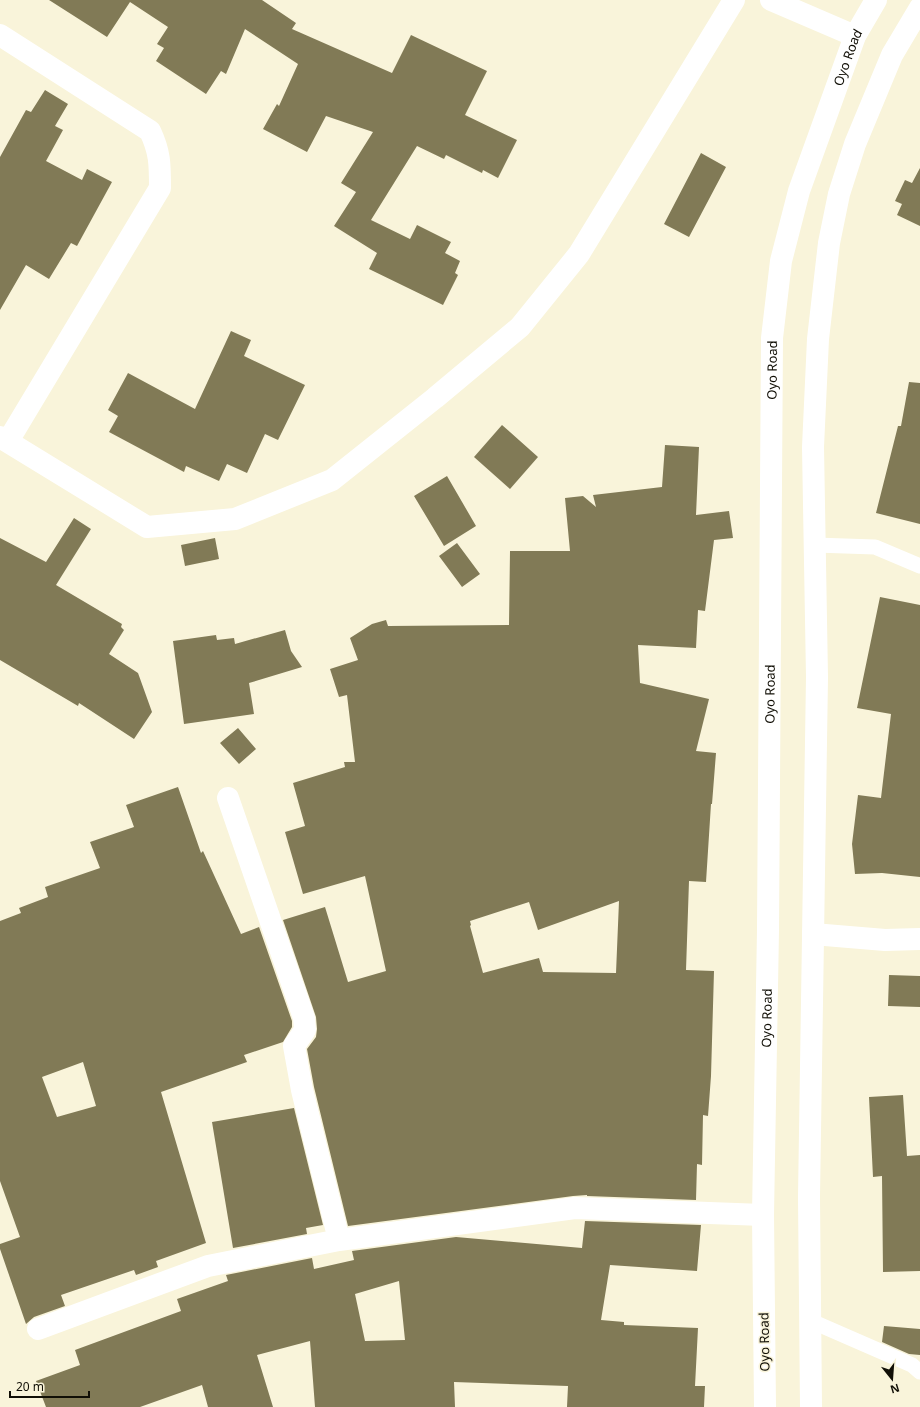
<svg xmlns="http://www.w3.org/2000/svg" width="920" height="1407" font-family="'Noto Sans',sans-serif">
<rect width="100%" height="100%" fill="#f9f4da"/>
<path fill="#817a56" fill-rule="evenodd" d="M49,0h213l34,23 -4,6 100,44 19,-38 76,36 -22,44 52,25 -19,38 -15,-8 -1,3 -36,-18 -2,4 -27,-13 -46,74 39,19 7,-14 34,17 -6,11 15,8 -5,12 3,2 -15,30 -74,-36 8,-16 -43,-27 22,-34 -15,-9 32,-51 -47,-16 -19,36 -44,-23 14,-25 2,2 19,-42 -53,-35 -19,45 -5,-3 -15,23 -50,-33 8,-13 -7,-4 11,-17 -38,-25 -23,35z
M45,90l23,14 -13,22 8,4 -17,31 36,19 5,-11 25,13 -35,64 -6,-3 -22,36 -23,-14 -26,45v-153l26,-47 5,2z
M701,153l25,14 -37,70 -25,-13z
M920,168v58l-23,-11 5,-11 -7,-3 10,-21 7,3z
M231,331l20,9 -7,16 61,29 -27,55 -13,-6 -18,39 -20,-9 -8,17 -33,-15 -2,6 -75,-40 9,-16 -10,-6 20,-37 67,36z
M909,382l11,1v141l-44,-11 22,-87h3z
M502,425l36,32 -28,32 -36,-32z
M665,445l34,2 -3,68 33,-4 4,27 -19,2 -9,71 -7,-1 -2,38 -58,-3 2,38 69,16 -13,52 20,2 -4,51h-1l-5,78 -17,-1 -3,89 28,1 -3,105 -3,40 -5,-1 -1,50 -5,-1 -1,36 -109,-4v-1l-14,1 -225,30 -34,-139 -7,-38 9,-12 1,-8 -1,-12 -33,-97 42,-13 23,75 38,-11 -21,-95 -62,18 -18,-62 20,-6 -12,-43 52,-16 -1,-5h11l-8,-67 -8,2 -9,-28 28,-9 -8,-22 22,-14 14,-4 2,6 121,-1 1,-74h60l-5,-53 18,-2 13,11 -3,-12 69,-8zM619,901l-3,72 -73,-1 -4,-14 -56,15 -13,-47 1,-1 -1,-4 59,-19 9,28z
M447,476l29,50 -32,20 -30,-50z
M74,518l17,11 -35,56 66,39 -1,3 3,3 -15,24 29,19 14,39 -18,27 -55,-36 -1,3 -78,-46v-122l46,24z
M215,538l4,21 -34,7 -4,-21z
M457,543l23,31 -18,13 -23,-31z
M880,597l40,8v272l-38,-4 -27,1 -3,-30 6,-49 23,3 10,-84 -34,-6z
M285,630l6,21 11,16 -53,16 5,31 -70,10 -11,-83 43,-6 1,5 17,-2 1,6z
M238,728l18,21 -17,15 -19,-21z
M178,787l23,66 2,-2 38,83 18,-7 33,94v6l-9,15 -39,13 3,7 -86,30 45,151 -50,18 2,6 -22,8 -2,-5 -73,25 4,11 -31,11 -8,7 -26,-75v-5l20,-7 -20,-56v-260l21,-8 -2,-5 29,-11 -3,-10 55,-19 -10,-26 44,-15 -8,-22zM83,1062l13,44 -39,11 -15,-40z
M889,975l31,1v31l-32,-1z
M903,1095l4,61 13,-1v116l-37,1 -1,-96 -9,1 -4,-80z
M294,1108l29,117 -17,3 1,6 -74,14 -21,-126z
M585,1221l116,4 -4,46 -87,-6 -9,55 23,2v3l74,3 -3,58h10l-1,21h-137l1,-21 -114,-4 1,25h-140l-5,-66 -53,14 16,52h-65l-6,-22 -62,22h-94l-10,-26 44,-16 -5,-15 106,-39 -4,-12 51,-18 -2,-6 86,-17 2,11 40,-9 -2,-9 104,-14 126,11zM399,1281l6,59 -40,1 -10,-47z
M884,1326l36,3v26l-11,-1 -27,-12z"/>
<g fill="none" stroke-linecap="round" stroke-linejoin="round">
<path stroke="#fff" stroke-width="15" d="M815,545l60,2 45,19
M811,1321l101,44 8,7"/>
<path stroke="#fff" stroke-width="22" d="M771,0l84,36
M0,35l150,96c10,21 10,33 10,57l-152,253
M0,437l147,90 88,-8 97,-39 103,-82 85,-71 59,-73 155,-254
M228,798l76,220 1,12 -11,16 8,44 37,150
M813,934l72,6 35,-1
M38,1329l170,-63 131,-26 236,-32 188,7"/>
<g stroke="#fff" stroke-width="22">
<path id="s1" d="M765,1407l-2,-192 5,-285 4,-592 9,-77 18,-70 56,-155 21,-36"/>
<path d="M811,1407l-2,-210 8,-520 -4,-230 5,-108 11,-96 10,-49 16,-50 37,-89 28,-47"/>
</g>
</g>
<g text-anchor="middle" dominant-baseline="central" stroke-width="3" stroke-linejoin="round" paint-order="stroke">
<g font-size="13" fill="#110f06" stroke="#f9f4da">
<text stroke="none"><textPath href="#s1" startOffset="1361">Oyo Road</textPath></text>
<text stroke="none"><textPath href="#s1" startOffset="1037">Oyo Road</textPath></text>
<text stroke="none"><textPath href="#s1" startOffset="713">Oyo Road</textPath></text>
<text stroke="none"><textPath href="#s1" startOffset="389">Oyo Road</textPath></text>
<text transform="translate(764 1342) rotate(-91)">Oyo Road</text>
</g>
</g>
<g transform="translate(892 1379) rotate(163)" stroke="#f9f4da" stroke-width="3" paint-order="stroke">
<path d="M0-3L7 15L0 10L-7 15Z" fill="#110f06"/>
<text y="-6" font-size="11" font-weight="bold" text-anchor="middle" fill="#110f06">N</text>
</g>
<path d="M10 1391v6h79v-6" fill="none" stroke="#110f06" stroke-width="2"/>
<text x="16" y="1391" font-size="12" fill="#110f06" stroke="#f9f4da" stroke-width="3" paint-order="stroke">20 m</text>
</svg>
